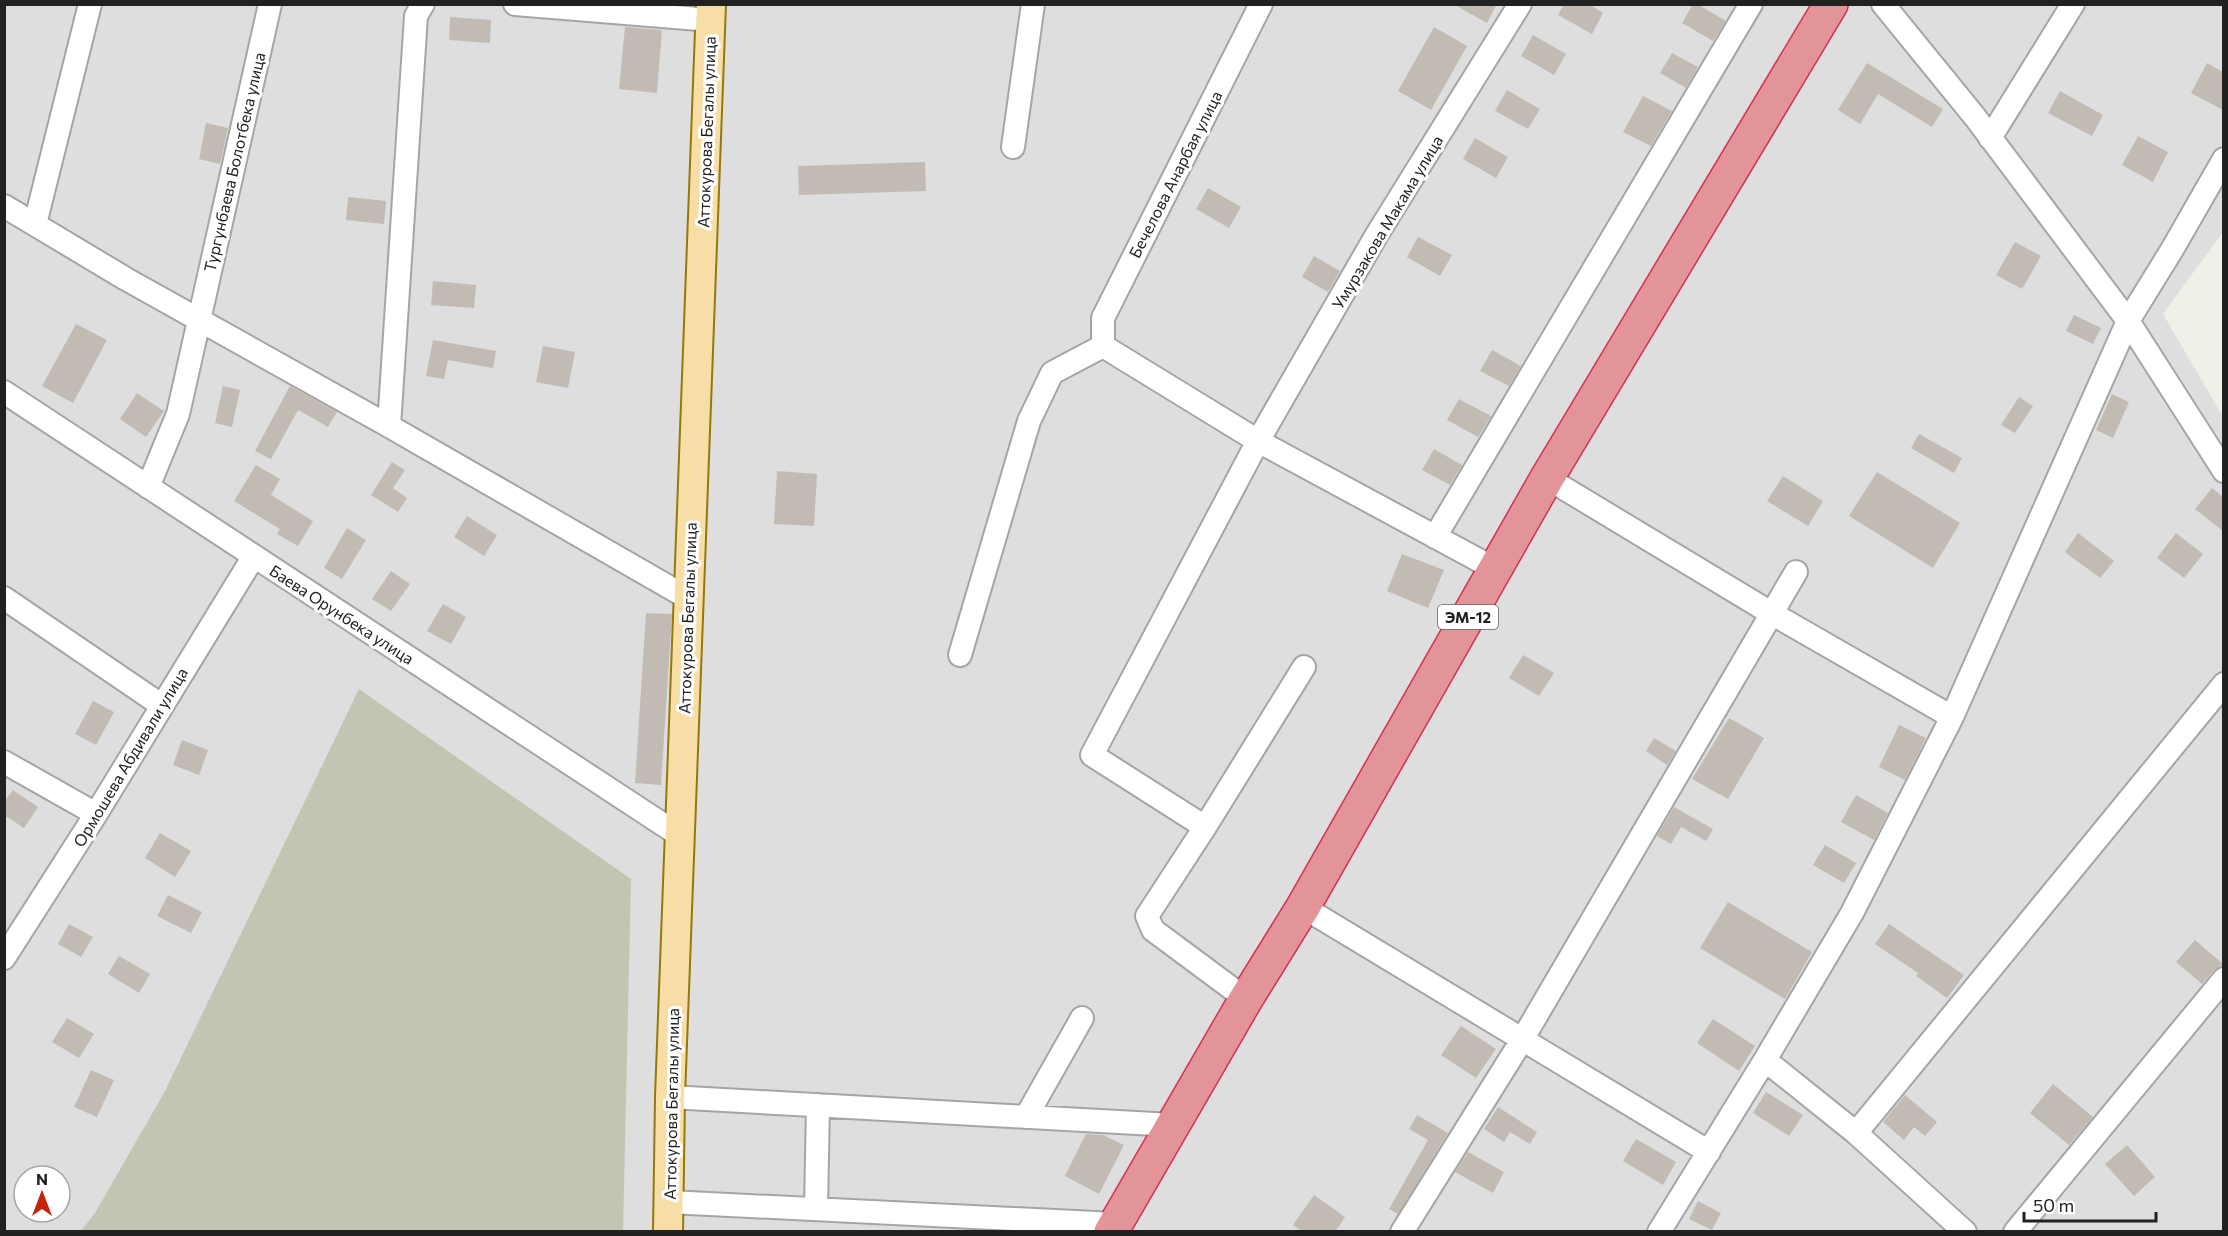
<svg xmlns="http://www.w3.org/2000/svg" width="2228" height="1236" font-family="Commissioner,sans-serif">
<rect width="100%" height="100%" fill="#f0efe8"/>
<path fill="#dedede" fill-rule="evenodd" d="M5,5h2218v227l-60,82 60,103v814l-2218,1zM24,1176h36v36h-36z"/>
<path fill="#c3c5b3" d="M359,689l272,190 -8,352h-542l14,-18 69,-120z"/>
<path fill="#c1bbb4" d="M1453,4h44l-10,19z
M1564,4h25l14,9 -11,21 -34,-19z
M1693,4h4l29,17 -13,20 -31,-18z
M450,17l41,3 -1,23 -41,-3z
M625,27l37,3 -5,63 -38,-4z
M1434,27l33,19 -36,64 -33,-19z
M1533,35l33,19 -12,21 -33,-19z
M1672,53l26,14 -12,21 -26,-15z
M1867,63l76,46 -11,18 -54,-33 -18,30 -22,-14z
M2207,63l16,9v38l-32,-17z
M1507,90l33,19 -12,20 -33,-18z
M2060,91l43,24 -11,21 -44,-23z
M1643,96l29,15 -21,35 -28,-14z
M206,123l22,5 -8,36 -21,-5z
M2138,136l30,16 -15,30 -31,-17z
M1475,138l33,19 -12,21 -33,-19z
M925,162l1,29 -127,4 -1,-29z
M1208,188l33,19 -12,21 -33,-19z
M348,197l38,4 -2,23 -38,-4z
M1418,237l34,18 -12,21 -33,-19z
M2015,242l26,14 -19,33 -26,-14z
M1314,256l26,15 -12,21 -26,-15z
M433,281l43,4 -2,23 -43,-3z
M2074,315l27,13 -8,16 -27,-13z
M76,324l31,16 -34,63 -31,-17z
M433,340l63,11 -3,17 -45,-8 -4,19 -18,-3z
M543,346l32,6 -7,36 -32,-6z
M1492,350l29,16 -12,20 -29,-15z
M223,386l17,4 -8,37 -17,-4z
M290,386l47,26 -9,15 -30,-17 -27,49 -16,-8z
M137,393l27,18 -18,26 -26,-18z
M2112,394l17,8 -16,36 -17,-8z
M2019,397l14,9 -18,27 -14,-8z
M1459,399l32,17 -13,21 -31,-17z
M1919,434l43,24 -8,15 -43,-25z
M1434,449l28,16 -12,20 -28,-15z
M392,462l13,8 -12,18 14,10 -9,14 -27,-17z
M256,465l24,14 -9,16 42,26 -15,25 -21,-12 3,-5 -46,-28z
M777,471l40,3 -3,52 -40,-2z
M1877,472l83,51 -27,45 -84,-52z
M1783,476l40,25 -15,25 -41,-25z
M2212,488l11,9v34l-28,-22z
M467,516l30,19 -13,21 -30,-19z
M347,528l19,12 -24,39 -18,-11z
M2078,533l36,28 -14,17 -35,-26z
M2176,533l27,21 -19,24 -27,-20z
M1402,554l42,16 -16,38 -41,-17z
M391,571l19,13 -19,27 -19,-12z
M443,604l23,13 -15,27 -24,-13z
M646,613l26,1 -11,171 -26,-2z
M1523,655l31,18 -15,23 -30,-18z
M93,701l21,11 -18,33 -21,-11z
M1729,718l35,20 -36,61 -36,-20z
M1899,725l27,13 -21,42 -26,-13z
M1654,738l22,13 -9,14 -21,-14z
M182,740l26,10 -9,25 -26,-10z
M13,790l25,17 -14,21 -20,-13v-13z
M1856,795l32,18 -14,27 -33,-18z
M1674,807l39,22 -7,12 -25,-14 -10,17 -14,-8z
M160,833l31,18 -16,26 -30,-19z
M1825,845l31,18 -12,20 -31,-18z
M168,895l34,17 -11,21 -34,-17z
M1728,902l84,50 -27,47 -85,-51z
M69,924l24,13 -12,20 -23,-13z
M1889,924l75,51 -17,23 -31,-22 2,-3 -43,-29z
M2195,940l28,24 -9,6 -12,14 -26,-22z
M119,956l31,18 -11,19 -31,-19z
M67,1018l27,16 -15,24 -27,-16z
M1713,1019l42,27 -16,25 -42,-28z
M1461,1026l35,23 -20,29 -35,-23z
M91,1070l23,10 -17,37 -23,-10z
M2053,1084l40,33 -24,28 -39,-32z
M1766,1092l37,23 -14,21 -36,-23z
M1905,1095l32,27 -12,14 -11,-9 -10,13 -21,-18z
M1498,1107l39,25 -7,12 -20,-12 -6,10 -20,-13z
M1417,1115l31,18 -50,81 -9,-5 39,-69 -19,-11z
M1086,1134l17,1 21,10 -25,49 -34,-18z
M1636,1139l40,23 -13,23 -40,-24z
M2127,1145l28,32 -21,19 -29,-32z
M1468,1152l36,20 -11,21 -38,-21z
M1314,1195l31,22 -10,15h-32l-10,-7z
M1698,1201l23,12 -9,17 -23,-11z"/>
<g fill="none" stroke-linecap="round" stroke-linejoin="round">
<defs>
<path id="minor" d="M515,4l196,16
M1883,4l92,113 153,204 96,150
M1990,138l83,-134
M1013,147l20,-143
M4,206l122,73 263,147 299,172
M35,224l55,-220
M1103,346v-28l158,-314
M4,392l675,443
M389,426l27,-410 7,-12
M1547,478l224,135 181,104
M148,487l30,-73 92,-410
M1435,537l316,-533
M4,598l157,107
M960,655l69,-234 23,-48 51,-27 155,95 237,128
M4,762l92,52
M1205,827l-113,-72 166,-314 118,-205 144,-232
M1303,907l406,245
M4,958l92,-144 158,-258
M1246,999l-93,-69 -6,-14 58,-89 99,-160
M1765,1060l91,73 109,99
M670,1097l502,28
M1026,1117l56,-99
M1856,1133l368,-449
M669,1202l446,22
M816,1209l2,-104
M1402,1232l120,-192 274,-468
M1659,1232l106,-172 87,-147 100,-196 176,-396 45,-73 51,-89
M2015,1232l209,-253"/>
<path id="major" d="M668,1232l2,-135 41,-1093"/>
<path id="highway" d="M1111,1232l135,-233 57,-92 244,-429 284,-474"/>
</defs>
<use href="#minor" stroke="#a5a5a5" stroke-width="26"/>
<use href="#major" stroke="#957808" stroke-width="32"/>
<use href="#highway" stroke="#d23154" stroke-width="36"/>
<use href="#minor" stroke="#fff" stroke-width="22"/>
<use href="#major" stroke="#f7dea6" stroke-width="28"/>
<use href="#highway" stroke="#e39499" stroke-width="33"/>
</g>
<g text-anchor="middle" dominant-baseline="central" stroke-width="6" stroke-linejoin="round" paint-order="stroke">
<rect fill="#fff" stroke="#646464" stroke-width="1.5" x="1438" y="605" width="60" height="24" rx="4.5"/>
<g font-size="15" font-weight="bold" fill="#212121">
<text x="1468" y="617">ЭМ-12</text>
</g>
<g font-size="16" fill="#212121" stroke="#fff">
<text transform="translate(706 132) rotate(-88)">Аттокурова Бегалы улица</text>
<text transform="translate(234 162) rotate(-77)">Тургунбаева Болотбека улица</text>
<text transform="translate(1175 174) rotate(-63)">Бечелова Анарбая улица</text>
<text transform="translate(1387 222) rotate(-59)">Умурзакова Макама улица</text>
<text transform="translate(342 614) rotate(33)">Баева Орунбека улица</text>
<text transform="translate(687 618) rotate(-88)">Аттокурова Бегалы улица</text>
<text transform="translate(130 757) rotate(-59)">Ормошева Абдивали улица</text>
<text transform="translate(671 1104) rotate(-89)">Аттокурова Бегалы улица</text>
</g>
</g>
<rect width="2228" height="1236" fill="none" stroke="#212121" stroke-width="12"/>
<g transform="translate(42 1194)"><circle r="28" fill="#ffffff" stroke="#a6a6a6" stroke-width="1.5"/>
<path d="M0-4.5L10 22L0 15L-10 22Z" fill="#c6230b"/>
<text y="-9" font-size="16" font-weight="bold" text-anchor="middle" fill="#212121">N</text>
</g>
<path d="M2024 1212v9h132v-9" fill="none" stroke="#212121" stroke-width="3"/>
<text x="2033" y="1212" font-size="18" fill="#212121" stroke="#ffffff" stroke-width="4.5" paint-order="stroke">50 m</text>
</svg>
